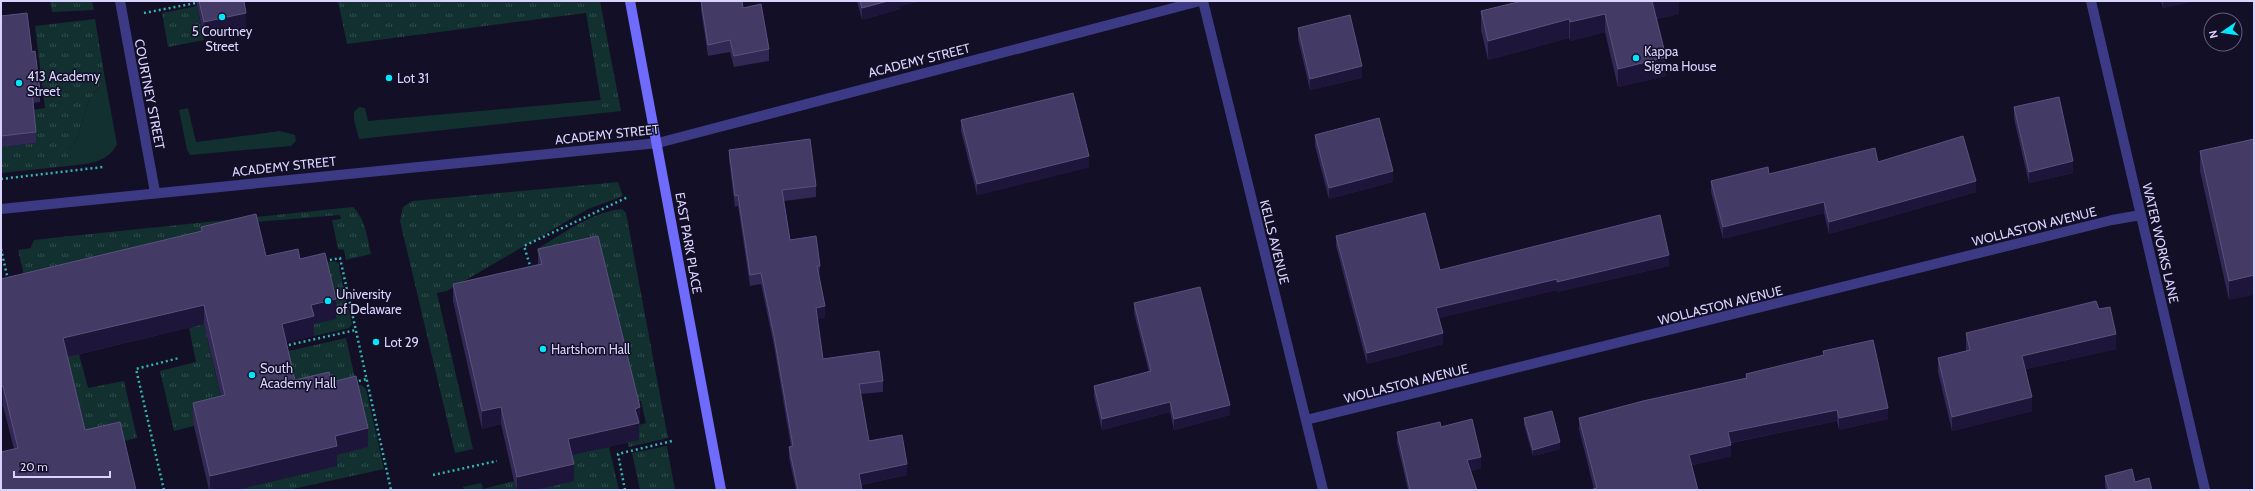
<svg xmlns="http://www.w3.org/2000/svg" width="2255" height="491" font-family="Cabin,sans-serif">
<defs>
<pattern id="grass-tufts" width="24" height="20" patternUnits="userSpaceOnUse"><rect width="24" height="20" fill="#12302f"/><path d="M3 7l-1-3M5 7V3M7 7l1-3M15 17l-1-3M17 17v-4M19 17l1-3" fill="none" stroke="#344d4e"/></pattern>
</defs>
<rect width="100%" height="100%" fill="#130f26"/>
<path fill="url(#grass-tufts)" d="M50,1h42l2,9 -42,2z
M338,1h262l21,110 -18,2 -17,-100 -239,31z
M197,6l7,34 -36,7 -6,-34z
M95,19l10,60 -16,21 -13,41 -8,9v16l-67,7v-26l35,-4 -4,-33 13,-2 -10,-82z
M618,182l5,14 -35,13 -141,82 -10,2 36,156 -18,4 -55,-232 3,-14 9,-6z
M353,207c13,13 14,30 18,47l-25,6 -2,-10 -6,-1 -6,-29 9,-1 -1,-4 -85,7 -227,70 -10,-42 13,-2 3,-8 17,-2z
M622,209l4,4 42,225 -39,9 -1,-5 11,-2 -4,-14 11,-3 -5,-22 -10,2 -69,-160 -15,4 3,12 -11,3 -2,-13c26,-15 54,-37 85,-40z
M334,261l4,2 14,61 -3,4 -35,8 -3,-11 2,-59z
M204,324l21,91 -32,8 1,3 -20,5 -14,-60 36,-9 -7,-34z
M346,338l9,40 -62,15 -9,-41z
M79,354l9,34 36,-7 13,57 -52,12 -22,-93z
M361,385l5,4 18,80 -96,21h-52l101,-24 -8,-74z
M564,438l30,12 15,-3 10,43h-83z
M667,446l8,44h-35l-8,-37z
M514,481l2,9h-52l-1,-3 18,-4 2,6z"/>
<path fill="#12302f" d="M105,79l12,65c-9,19 -30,20 -49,22v-16l8,-9 13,-41z
M601,100l2,13 -244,26 -5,-19v-8l5,-5 6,1 3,13z
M188,108l8,34 84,-11 15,4 1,6 -5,5 -101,9 -3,-5 -8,-40z"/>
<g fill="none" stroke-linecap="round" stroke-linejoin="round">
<path stroke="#2fb8b0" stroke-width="2.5" stroke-dasharray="2 3" stroke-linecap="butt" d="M144,13l52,-10
M1,179l102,-12
M1,249l7,31
M325,261l15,-3 51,232
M531,269l-7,-23 104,-49
M284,346l72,-16
M354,382l13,-3
M433,475l64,-14
M164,490l-28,-121 43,-11
M625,490l-7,-36 54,-13"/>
<path stroke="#3d3a85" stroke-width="10" d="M120,1l35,191
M1203,1l120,489
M2091,1l114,489
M1,209l657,-66 542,-142
M1306,420l806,-200 29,-5"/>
<path stroke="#6f6bff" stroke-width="10" d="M630,1l91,489"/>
</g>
<path fill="#312854" d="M196,1h48l2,27 -42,9z
M701,1h41l1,7 26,41v12l-35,6 -4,-15 -22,4 -7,-46z
M857,1h63l-20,5v3l-38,11z
M1679,1v13l-22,5 9,57 -48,11 -13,-55 -35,9 -1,-3 -81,22 -7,-30v-19z
M2161,1h33l-31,7z
M1,16l31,36 8,39v11l-7,1 3,29v11l-35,4z
M1298,28l64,50 -52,12 -12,-51z
M2014,107l59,66 -44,10 -15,-64z
M961,120l128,47 -112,28 -16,-64z
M1315,135l78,47 -64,17 -14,-53z
M2254,139l-25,161 -29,-129v-20z
M729,150l87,36v11l-32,4 6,39 30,26 -1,11 6,40 -8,2 6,40 60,22v11l-22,2 8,47 38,34 -46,10 1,5h-66l-7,-32v-11h2l-17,-101 -13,-62 -11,2 -12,-80 -3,1 -6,-47z
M1878,162l98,30 -147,42 -5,-21 -101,26 -12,-47v-11z
M201,227l65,29 34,3 36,60 -22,5v12l-28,6 9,38 37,2 36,65 -31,8v11l-101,24h-27l-16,-68v-19l28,-7 -17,-72 -136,33 17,73 -71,19 -11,-43h-2v-127l200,-47z
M1336,236l104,34 229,-4 -112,26v-2l-118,28 4,26 -76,20 -31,-118z
M538,249l102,176h-1v15l-67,15 2,26 -38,9h-20l-15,-66 -19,5 -29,-128v-17l85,-20z
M1134,303l96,112 -56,15 -4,-18 -68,18 -8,-34v-10l55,-14 -15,-59z
M2099,309l17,40 -90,20 6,42 -80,20 -14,-59v-14l28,-7v-18z
M1823,351l65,68 -49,11 -2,-9 -106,22v13l-137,33 -15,-60v-11l167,-40v-4l77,-18z
M1524,418l36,31 -27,7 -9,-31z
M1441,427l40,41 -10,3 6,19h-69l-11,-47v-11z
M2105,476l30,6 17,8h-46l-1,-3z"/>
<path fill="#1d163a" d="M888,1h32l-20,5v3l-38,11v-12z
M1652,1h27v13l-27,6z
M2163,1h31l-31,7z
M246,13v15l-42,9v-15z
M1605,14v18l-35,9v-19z
M1569,19v19l-81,22v-19z
M1666,57v19l-48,11v-18z
M1362,66v12l-52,12v-11z
M1089,156v11l-112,28v-11z
M2073,161v12l-44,10v-11z
M1393,171v11l-64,17v-11z
M1976,181v11l-147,42v-12z
M1824,202v11l-101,26v-12z
M1669,255v11l-112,26v-10z
M2254,275v20l-25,5v-19z
M1557,279v11l-121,29v-11z
M336,299v20l-22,5v12l-32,7v-19l29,-19z
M204,305v19l-141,34v-20z
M825,306v11l-9,2v-11z
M1443,333v11l-76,20v-11z
M2116,334v15l-94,21v-14z
M3,386v20h-2v-19z
M2032,397v14l-80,20v-14z
M1170,402v10l-68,18v-11z
M1230,405v10l-56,15v-11z
M501,407v17l-19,5v-18z
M640,407v18h-1v15l-71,16v-17l67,-30z
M1888,408v11l-49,11v-12z
M1837,410v11l-109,22v-11z
M368,428v19l-31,8v11l-101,24h-26v-14l125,-40z
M1560,442v7l-27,7v-6z
M1731,445v11l-42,10v-11z
M1481,457v11l-14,4v-12z
M574,464v17l-38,9h-19v-13z
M907,464v11l-48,10v-11z"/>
<path fill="#433a66" stroke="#5a527e" d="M199,1h45l2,12 -42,9z
M701,1h41l1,7 18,-4 8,45 -35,7 -4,-16 -22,5z
M860,1h28l-26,7z
M1522,1h132h-2l14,56 -48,12 -13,-55 -35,8 -1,-3 -81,22 -7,-30z
M27,13l5,39 3,-1 5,40 -8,1 4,40 -35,4v-120z
M1350,15l12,51 -52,13 -12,-51z
M1073,93l16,63 -112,28 -16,-64z
M2059,97l14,64 -44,11 -15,-65z
M1379,118l14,53 -64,17 -14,-53z
M1963,136l13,45 -147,41 -5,-20 -101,25 -12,-46 57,-14 1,7 106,-26 3,14z
M810,139l6,47 -34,4 8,50 26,-4 4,30h-3l8,40 -9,2 7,51 56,-8 4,30 -24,3 10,57 33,-6 5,29 -48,10 3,16h-64l-9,-43 4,-1 -19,-110 -13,-63 -11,2 -12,-80 -3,1 -6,-46z
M2254,139v136l-25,6 -29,-130z
M1425,213l15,57 220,-55 9,40 -112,27v-3l-121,29 7,25 -76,20 -31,-117z
M256,214l10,42 32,-7 2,10 25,-6 11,46 -25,6 3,11 -32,8 13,56 34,-8 3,10 24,-6 12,52 -33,8 2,10 -127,30 -17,-73 32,-8 -21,-90 -141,33 22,92 35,-8 16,68h-135v-38l17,-4 -15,-62 -2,1v-108l201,-48 -1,-4z
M598,236l42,171 -5,2 4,14 -71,16 6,25 -57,13 -16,-70 -19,4 -29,-127 89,-20 -4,-15z
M1200,287l30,118 -56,14 -4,-17 -68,17 -8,-33 57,-15 -17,-68z
M2096,301l3,8 11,-2 6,27 -94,22 10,41 -80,20 -14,-59 32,-8 -4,-17z
M1873,340l15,68 -49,10 -2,-8 -109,22 3,13 -42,10 9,35h-108l7,-2 -18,-70 64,-17 104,-23 -1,-4 78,-19 -1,-4z
M1552,411l8,31 -27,8 -9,-32z
M1472,419l9,38 -14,3 10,30h-67l-13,-58 43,-10 1,5z
M2132,469l3,13 14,-4 3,12h-43l-4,-14z"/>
<g fill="#00e5ff" stroke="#130f26" stroke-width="1.5">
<circle cx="222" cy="17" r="4"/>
<circle cx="1636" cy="58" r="4"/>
<circle cx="389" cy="78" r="4"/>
<circle cx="19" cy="83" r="4"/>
<circle cx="328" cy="301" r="4"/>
<circle cx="376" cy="342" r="4"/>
<circle cx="543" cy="349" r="4"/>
<circle cx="252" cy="375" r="4"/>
</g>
<g text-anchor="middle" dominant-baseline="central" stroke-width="3" stroke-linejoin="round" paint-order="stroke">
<g font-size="13" fill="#d9d4ff" stroke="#130f26" text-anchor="start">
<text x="222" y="31" text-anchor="middle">5 Courtney<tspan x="222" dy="15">Street</tspan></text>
<text x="1644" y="51">Kappa<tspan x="1644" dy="15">Sigma House</tspan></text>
<text x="27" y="76">413 Academy<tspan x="27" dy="15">Street</tspan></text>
<text x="397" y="78">Lot 31</text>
<text x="336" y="294">University<tspan x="336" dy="15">of Delaware</tspan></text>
<text x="384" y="342">Lot 29</text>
<text x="551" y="349">Hartshorn Hall</text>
<text x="260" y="368">South<tspan x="260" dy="15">Academy Hall</tspan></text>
</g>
<g font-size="13" fill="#d9d4ff" stroke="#130f26">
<text transform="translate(919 60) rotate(-14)">ACADEMY STREET</text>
<text transform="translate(150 94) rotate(79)">COURTNEY STREET</text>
<text transform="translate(607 134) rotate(-6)">ACADEMY STREET</text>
<text transform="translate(284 166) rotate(-6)">ACADEMY STREET</text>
<text transform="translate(2034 226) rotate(-14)">WOLLASTON AVENUE</text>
<text transform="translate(1275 242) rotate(76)">KELLS AVENUE</text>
<text transform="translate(689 243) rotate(80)">EAST PARK PLACE</text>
<text transform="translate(2161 243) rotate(77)">WATER WORKS LANE</text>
<text transform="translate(1720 305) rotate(-14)">WOLLASTON AVENUE</text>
<text transform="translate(1406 383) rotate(-14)">WOLLASTON AVENUE</text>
</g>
</g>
<rect width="2255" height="491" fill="none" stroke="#d9d4ff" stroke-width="4"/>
<g transform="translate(2223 32) rotate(257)"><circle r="19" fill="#130f26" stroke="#625e7d"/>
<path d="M0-3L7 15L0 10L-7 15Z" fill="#00e5ff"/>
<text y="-6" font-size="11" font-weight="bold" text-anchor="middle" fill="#d9d4ff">N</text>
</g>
<path d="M14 471v6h96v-6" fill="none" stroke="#d9d4ff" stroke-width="2"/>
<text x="20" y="471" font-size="12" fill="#d9d4ff" stroke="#130f26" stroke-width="3" paint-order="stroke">20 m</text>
</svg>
